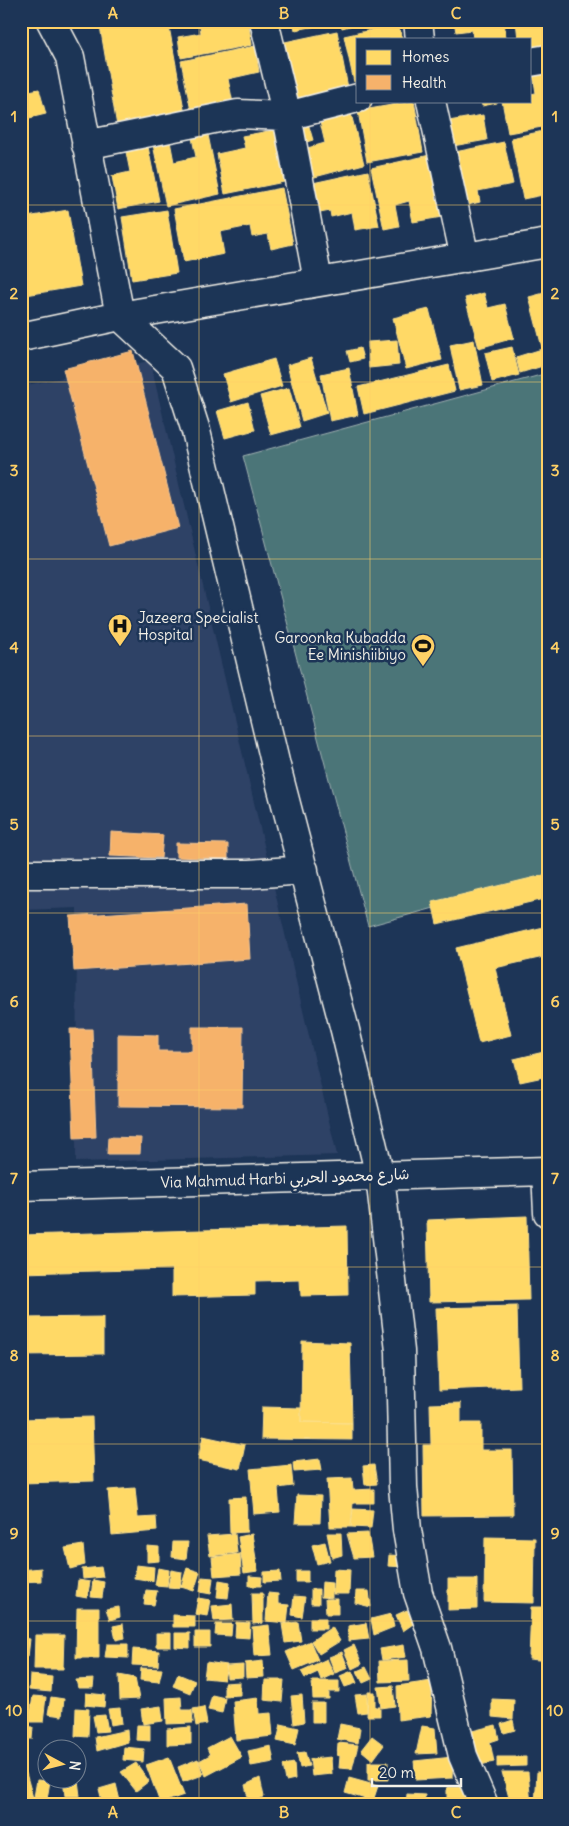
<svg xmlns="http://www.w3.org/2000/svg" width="569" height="1826" font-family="Delius,'Playpen Sans Arabic',sans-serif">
<rect width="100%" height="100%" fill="#1d3557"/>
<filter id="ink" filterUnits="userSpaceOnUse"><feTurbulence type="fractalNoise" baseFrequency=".02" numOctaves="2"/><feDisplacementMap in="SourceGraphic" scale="10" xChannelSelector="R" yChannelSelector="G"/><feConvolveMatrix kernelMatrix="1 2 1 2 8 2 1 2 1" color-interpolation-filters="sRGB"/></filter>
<g filter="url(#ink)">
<path fill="#2f4266" d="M150,361l187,794 -261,7 1,-254 -56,2v-524z"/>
<path fill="#4c7478" stroke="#a0b2b0" d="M548,373v504l-180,49 -125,-470z"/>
<path fill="#ffd966" stroke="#fce08d" d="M128,21h40l18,99 -68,12 -18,-106z
M199,21h49l4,24 -71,13 -3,-21 23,-4z
M293,21h40v2l-38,7z
M340,21h28l-26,7z
M425,21h22v3l-22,2z
M454,21h50l2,18h-33l-1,-9 -16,2z
M516,21h32v23l-6,1 2,13 -14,2v-21h-12z
M398,24l4,15h-44v42l-4,1 -10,-46z
M337,31l12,62 -56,12 -13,-62z
M255,46l4,26 -31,7 6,29 -42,8 -11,-55z
M548,65v61l-40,7 -6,-32h28v-7l6,-1 -4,-25z
M21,70h3l5,21 10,-2 7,25 -25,6z
M414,101l9,51 -56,10 -9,-51z
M481,101h16v2l-15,3z
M350,110l14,54 -53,14 -7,-29 21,-6 -6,-25z
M483,115l4,25 -40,7 -4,-25z
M308,123l5,17 -13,4 -5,-18z
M207,130l13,64 -54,12 -14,-66 17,-4 5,26 22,-5 -5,-24z
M274,130l10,52 -59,12 -8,-40 28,-6 -3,-12z
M548,130v44h-4l4,20 -25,5 -12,-61z
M147,142l12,59 -41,8 -6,-33 18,-4 -5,-25z
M504,142l9,42 -35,7 2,11 -20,5 -10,-54z
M430,155l12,62 -29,5 -4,-21 -14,4 4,21 -15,3 -13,-61z
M368,171l11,55 -24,4 -3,-18 -21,5 -1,-6 -15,3 -7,-30z
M282,188l11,56 -22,5 -3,-15 -16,3 -2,-11 -30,6 4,22 -40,8 -10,-53z
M68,210l13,76 -55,9 -5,-28v-49z
M167,210l10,63 -45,7 -10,-63z
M548,292v66l-3,1 -16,-62z
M484,293l4,15 17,-4 9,34 -35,10 -14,-50z
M429,309l13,51 -36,9 -13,-51z
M397,340l2,25 -30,3 -1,-26z
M474,340l9,45 -24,5 -9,-45z
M512,347l7,28 -27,7 -7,-29z
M360,348l3,11 -13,3 -3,-11z
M542,349l4,16 -26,8 -4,-16z
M311,358l16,55 -25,8 -15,-56z
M274,359l8,27 -51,16 -8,-28z
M449,365l6,26 -91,23 -6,-27z
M349,368l9,47 -28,6 -9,-47z
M289,388l11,39 -29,8 -11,-39z
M248,402l7,28 -30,8 -8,-27z
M548,874v24l-111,26 -5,-22z
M548,926v30l-53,12 16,67 -32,8 -23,-95z
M548,1051v25l-28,6 -6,-23z
M527,1216l2,84 -100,2 -2,-82z
M347,1226l1,69 -47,1 -1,-16 -45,1v14l-83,2v-28l-151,4v-38z
M517,1306l2,81 -80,3 -3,-82z
M103,1317v37l-82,1v-37z
M302,1341l48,2 2,80 -51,-1z
M461,1403v20h20v27h31l1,65 -89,1 -1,-71h8l-1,-41z
M262,1407l39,1v14l51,1v17l-91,-1z
M92,1417l2,64 -73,2v-64z
M203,1436l42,9 -5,24 -42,-9z
M320,1459l2,11 -28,2 -1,-10z
M291,1465l2,21 -15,2 2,24 -26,2 -4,-45z
M374,1465l3,19 -12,1 -2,-19z
M352,1478l1,12 21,-1v14h-21l-2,24h-21l-3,-48z
M135,1488l3,30 18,-1 1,14 -45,4 -4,-45z
M297,1495l24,1 -1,27h-25z
M246,1497l1,35 -17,1 -1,-35z
M353,1509l20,1 -2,18 -20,-1z
M327,1533h14l1,22 -10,3z
M368,1533l4,24 -18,1 -7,-24z
M235,1534l2,19 -27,3 -3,-20z
M252,1534l6,37 -14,2 -6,-36z
M485,1537l50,1 -1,65 -50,-1z
M173,1542h15l-2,17 -14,-2z
M325,1542l5,19 -13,3 -5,-19z
M83,1545l2,20 -15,4 -5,-21z
M147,1546l12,1v14l-12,1z
M240,1554l1,20 -27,2 -2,-19z
M389,1555l16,1 -1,11 -16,-1z
M136,1565l18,2 -1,14 -19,-3z
M101,1567l2,10 -20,2 -1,-10z
M41,1568v13l-20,1v-12z
M158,1568l11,2 -2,16 -12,-1z
M187,1568l13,4 -6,19 -13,-4z
M334,1569l16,1 -1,24h-16z
M171,1570l11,2 -2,16 -12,-1z
M280,1571l1,10 -17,1v-10z
M296,1571h12v11h-12z
M249,1576l13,1 -1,9h-12z
M202,1577l11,1 -2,16 -11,-2z
M448,1579h29v30l-29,1z
M78,1580l12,2 -3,16 -11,-2z
M93,1580l11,2 -2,16 -11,-1z
M219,1580l11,2 -2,16 -11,-1z
M322,1582l10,1v15l-11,-1z
M311,1589h8v15h-8z
M146,1590l11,1 -3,14 -10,-1z
M356,1591h13l2,16 -16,-4z
M252,1593h11v30l-10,1z
M268,1593l10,1v10l11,1 -2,18 -21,-2z
M294,1596l11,1 -3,20 -10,-2z
M198,1598l12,2 -3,16 -12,-2z
M325,1599h13v15h-12z
M232,1604l1,16 -19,1 -2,-15z
M119,1607l1,10 -10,3 -4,-11z
M531,1607h17v54l-19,-2z
M77,1608h22v50h-23z
M407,1610l6,14 -10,7 -7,-16z
M391,1614l3,13 -20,8 -3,-16z
M173,1615l22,1v11h-22z
M310,1618h16v11h-16z
M236,1622l14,1 -1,15 -14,-1z
M298,1622l3,19 -16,2 -3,-19z
M366,1623l3,16 -21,2v-15z
M123,1624l2,14 -9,2 -3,-14z
M216,1624h16l-1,12 -16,-1z
M269,1625l3,30 -18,1 -2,-29z
M332,1627l8,14 -21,13 -8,-13z
M195,1632h15v15h-15z
M156,1633h15v14h-15z
M175,1633h15v15l-15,-1z
M35,1635h29l-1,34h-29z
M21,1638l9,1 -2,18 -7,-1z
M310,1641l8,19 -24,10 -8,-18z
M107,1644h21v14l-23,-1z
M354,1645l8,19 -10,5 -8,-19z
M404,1645l2,12 -24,3 -2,-11z
M133,1649l26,2 -1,15 -26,-1z
M342,1652l6,16 -13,5 -6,-16z
M327,1659l7,15 -13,6 -3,-8 -13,6 -4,-7z
M408,1660l1,21 -29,1 -1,-21z
M263,1661l1,16 -18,1 -1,-15z
M206,1662l21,3 -3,15 -20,-2z
M243,1665v12l-16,1 -1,-12z
M366,1667l6,12 -9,4 -6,-12z
M141,1668l21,1 -3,13 -19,-2z
M352,1671l5,12 -12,4 -5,-11z
M178,1674l17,7 -5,12 -17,-7z
M30,1675l22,2 -1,15 -22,-2z
M119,1675l16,3 4,21 -19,1z
M94,1679l-1,9h-15l-2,-8z
M265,1680h19l-2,22 -18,-2z
M312,1681h27v11h-10v7h-16z
M432,1681l-1,35 -33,4 -1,-34z
M240,1682v13l-16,1v-13z
M393,1686l2,20 -14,2 -3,-21z
M368,1692h7v15h5v9h-13z
M86,1693l19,2 -1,12 -19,-2z
M367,1694v18l-9,1 -3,-18z
M212,1695l13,3 -3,15 -14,-3z
M302,1695l2,27 -10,2 -3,-28z
M33,1696l13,1 -3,25h-14z
M51,1697l13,2 -2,17 -14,-2z
M181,1697l1,13h10l1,13 -26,1 -1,-26z
M258,1698l1,16 12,-1 2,23 -37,4 -3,-39z
M492,1699l22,1 -1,19 -21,-2z
M312,1703h12v19h-12z
M161,1706l2,15 -20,3 -2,-15z
M204,1707l3,17 -11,2 -3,-17z
M76,1708l13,1 -1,28 -13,-1z
M120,1708l2,15 -11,2 -3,-16z
M105,1715l3,16 -12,1 -3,-16z
M513,1720l2,10 -11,3 -3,-9z
M281,1724l18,4 -4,17 -18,-4z
M340,1724l20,4 -2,15 -21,-4z
M137,1725h13v16l-14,-1z
M496,1725l3,14 -9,3 4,20 -14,3 -8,-34z
M23,1726l10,1 -1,12h-10z
M422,1726l13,2 2,25 -21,1z
M191,1727v17l-24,1v-16z
M127,1730l1,12 -31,9 -2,-14z
M230,1736l12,21 -36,19 -7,-15 11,-6 -3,-7z
M372,1736l12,9 -11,15 -12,-10z
M338,1743l20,2 -6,24 -13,-1 1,-12 -3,-1z
M271,1746l3,16 -23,4 -3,-15z
M124,1747l20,2 -1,13 -20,-2z
M305,1752l4,14 -9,2 -3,-15z
M169,1757l15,38 -24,8 -14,-38z
M331,1757l1,17 -20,2 -2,-17z
M453,1757l-1,21 -36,2 -2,-19z
M497,1757h29v9l-29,1z
M198,1759l5,16 -20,7 -5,-15z
M368,1762h20v18h-20z
M136,1763l13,18 -13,10 -15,-19z
M294,1763l1,16 -9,2 -3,-16z
M502,1772h26l3,33h-20z
M537,1772l11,1v32h-13z
M26,1773l9,32h-14v-31z
M260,1778l4,19 -15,5 -4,-17z
M349,1778l29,8 -5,15 -28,-8z
M37,1780l13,1 -3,18 -13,-2z
M63,1780h15l2,16h-15z
M116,1784l5,21h-18l-4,-16z
M447,1787h18v18h-18z
M407,1794l18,1 -1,10h-18z"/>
<path fill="#f6b26b" stroke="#f5c590" d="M133,351l45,177 -69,18 -46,-177z
M111,832l52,3 -2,23 -51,-2z
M176,843l52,1v15l-52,-2z
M247,904l3,55 -176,12 -4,-55z
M192,1027h51l-1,80 -124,-1v-72l40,1v16h34z
M70,1029h22l4,108 -22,1z
M108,1137l33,1 -1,16h-33z"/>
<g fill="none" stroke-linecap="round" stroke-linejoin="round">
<defs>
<path id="minor" d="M51,21l19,36 50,259 56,52 20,63 80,335 69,264 35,146 20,175 3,136 4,43 11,63 19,55 26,108 21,49
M264,21l23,95 31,165
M418,21l2,18
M530,62l18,-3
M431,101l34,157
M86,145l152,-31 49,2 71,-18
M21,337l99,-21 428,-73
M21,874h228l55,-4
M546,1171l2,42
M21,1186l527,-15"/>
</defs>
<use href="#minor" stroke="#f4f1e8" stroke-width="31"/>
<use href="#minor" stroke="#1d3557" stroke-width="28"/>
</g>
</g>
<path fill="none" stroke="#ffd166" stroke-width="1" stroke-opacity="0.55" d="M199,21v1784M370,21v18M370,101v1704M21,205h527M21,382h527M21,559h527M21,736h527M21,913h527M21,1090h527M21,1267h527M21,1444h527M21,1621h527"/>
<defs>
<symbol id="hospital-pin" viewBox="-11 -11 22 30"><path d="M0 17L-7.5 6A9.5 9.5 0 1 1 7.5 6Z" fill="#ffd166" stroke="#1d3557"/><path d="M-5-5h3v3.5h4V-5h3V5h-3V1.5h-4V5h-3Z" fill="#111"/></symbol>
<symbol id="stadium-pin" viewBox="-11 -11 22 30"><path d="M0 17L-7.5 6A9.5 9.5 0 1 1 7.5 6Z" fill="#ffd166" stroke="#1d3557"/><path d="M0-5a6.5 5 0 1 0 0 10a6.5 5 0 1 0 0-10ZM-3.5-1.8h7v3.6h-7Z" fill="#111"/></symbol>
</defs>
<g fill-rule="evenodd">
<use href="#hospital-pin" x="106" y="612" width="28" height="38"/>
<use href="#stadium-pin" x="409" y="632" width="28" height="38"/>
</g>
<g text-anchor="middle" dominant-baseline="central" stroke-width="5" stroke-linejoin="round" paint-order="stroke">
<g font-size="15" fill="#f4f1e8" stroke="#1d3557" text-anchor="start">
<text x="138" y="617">Jazeera Specialist<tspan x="138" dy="17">Hospital</tspan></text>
<text x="406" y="637" text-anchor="end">Garoonka Kubadda<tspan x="406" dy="17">Ee Minishiibiyo</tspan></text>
</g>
<g font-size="15" fill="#f4f1e8" stroke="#1d3557">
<text transform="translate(285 1178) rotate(-2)">Via Mahmud Harbi شارع محمود الحربي</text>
</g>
</g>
<rect width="569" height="1826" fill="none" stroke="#1d3557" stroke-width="55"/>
<rect x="356" y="38" width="175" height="65" fill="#1d3557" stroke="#738091"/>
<rect x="366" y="50" width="25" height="15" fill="#ffd966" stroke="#738091"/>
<text x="402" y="62" font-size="15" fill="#f4f1e8">Homes</text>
<rect x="366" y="75" width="25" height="15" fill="#f6b26b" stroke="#738091"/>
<text x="402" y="88" font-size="15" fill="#f4f1e8">Health</text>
<g transform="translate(62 1764) rotate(97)"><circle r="24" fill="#1d3557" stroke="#738091"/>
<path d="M0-4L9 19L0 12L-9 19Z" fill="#ffd166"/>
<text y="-8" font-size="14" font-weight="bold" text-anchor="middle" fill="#f4f1e8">N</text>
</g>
<path d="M372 1778v8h89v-8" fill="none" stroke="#f4f1e8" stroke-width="2.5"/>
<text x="379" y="1778" font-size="15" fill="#f4f1e8" stroke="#1d3557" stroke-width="4" paint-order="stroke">20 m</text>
<rect x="28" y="28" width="514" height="1770" fill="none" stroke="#ffd166" stroke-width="2"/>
<g font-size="16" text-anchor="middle" font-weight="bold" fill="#ffd166">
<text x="113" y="19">A</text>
<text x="284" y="19">B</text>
<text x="456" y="19">C</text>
<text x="14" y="122">1</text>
<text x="555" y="122">1</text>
<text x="14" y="299">2</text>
<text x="555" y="299">2</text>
<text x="14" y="476">3</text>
<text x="555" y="476">3</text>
<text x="14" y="653">4</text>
<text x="555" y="653">4</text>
<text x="14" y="830">5</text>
<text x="555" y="830">5</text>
<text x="14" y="1007">6</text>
<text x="555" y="1007">6</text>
<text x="14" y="1184">7</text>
<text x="555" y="1184">7</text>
<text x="14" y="1361">8</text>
<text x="555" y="1361">8</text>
<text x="14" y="1539">9</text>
<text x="555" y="1539">9</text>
<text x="14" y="1716">10</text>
<text x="555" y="1716">10</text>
<text x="113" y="1818">A</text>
<text x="284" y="1818">B</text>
<text x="456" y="1818">C</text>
</g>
</svg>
